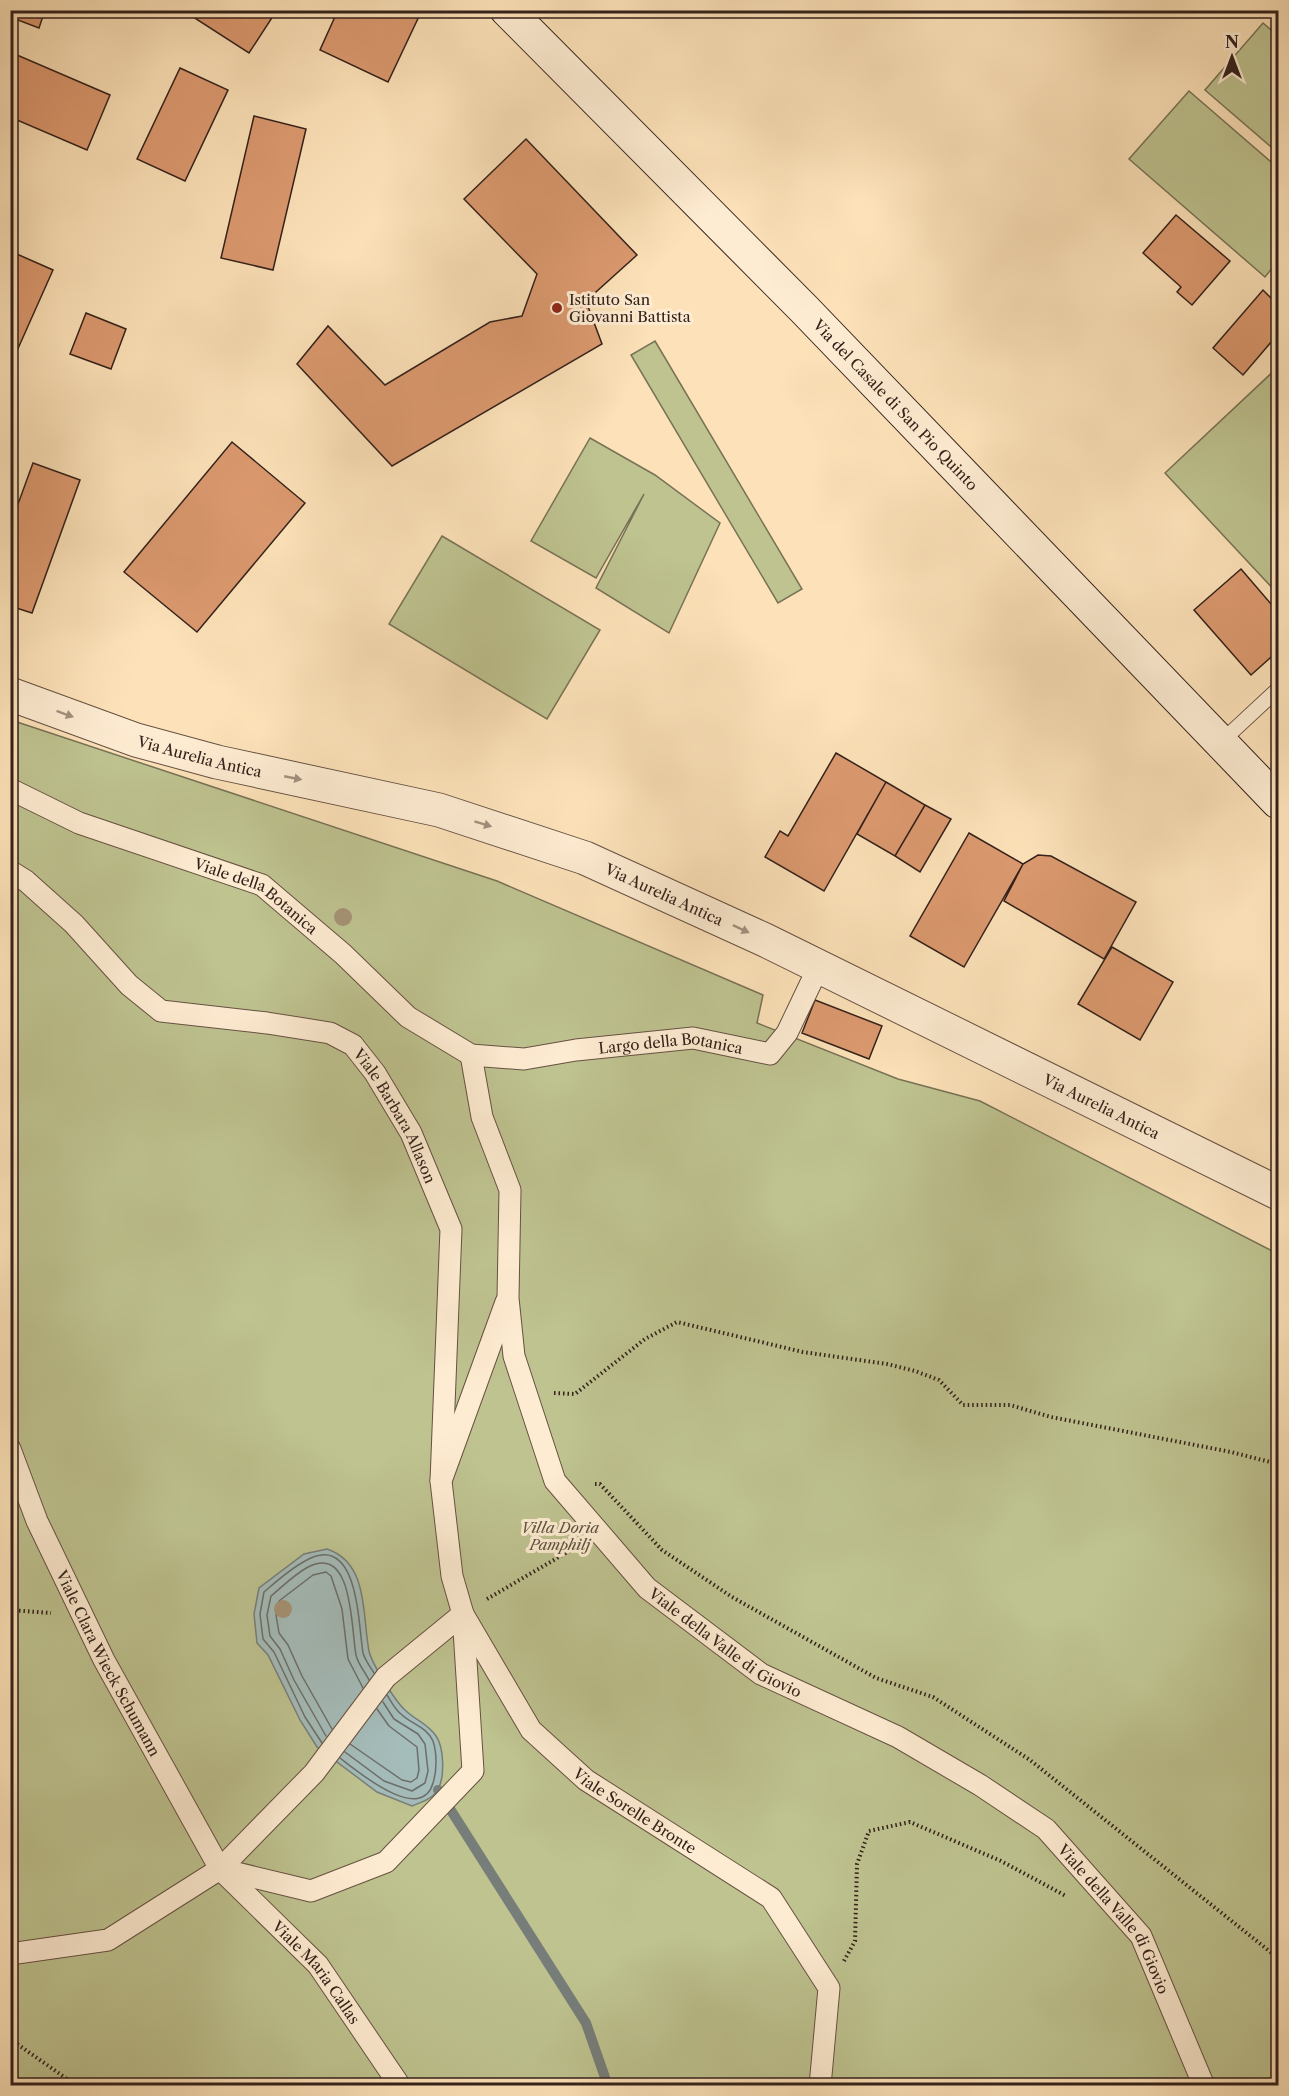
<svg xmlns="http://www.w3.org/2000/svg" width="1289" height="2096" font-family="'Libre Caslon Text',serif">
<rect width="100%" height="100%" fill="#fde2b9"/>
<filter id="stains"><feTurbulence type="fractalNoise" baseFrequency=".00333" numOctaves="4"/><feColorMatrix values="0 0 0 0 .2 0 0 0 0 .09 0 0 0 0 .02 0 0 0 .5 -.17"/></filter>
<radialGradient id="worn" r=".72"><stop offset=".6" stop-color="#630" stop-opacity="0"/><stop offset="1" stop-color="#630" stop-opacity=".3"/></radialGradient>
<path fill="#bec390" stroke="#787256" stroke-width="1.5" d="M1263,23l15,13v117l-73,-63z
M1189,91l89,77v93l-13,16 -136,-118z
M655,341l147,248 -24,14 -147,-248z
M1278,367v227l-113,-121z
M590,438l65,37 65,48 -51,110 -73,-45 48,-94 -48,84 -65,-37z
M442,536l158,94 -53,89 -158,-95z
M11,720l486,161 266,114 -6,28 141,56 82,22 298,153v831l-1267,1z"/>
<path fill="#a4bcba" stroke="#777e7a" stroke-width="1.5" d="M327,1549c42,14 35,66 42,102 3,13 26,50 36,59 10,10 22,13 31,26 8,11 9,41 2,53 -5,10 -17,13 -26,17l-35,-14 -60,-45 -17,-27 -32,-65 -11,-12 -3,-29 5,-26 45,-34z"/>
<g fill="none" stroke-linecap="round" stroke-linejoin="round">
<path stroke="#6c6e6a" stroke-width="1.5" d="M332,1729l-30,-53 -14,-31 -9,-12 -3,-18 3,-14 34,-26 13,-3 5,4 11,33 6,50 15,29
M326,1736l-32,-56 -14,-31 -10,-13 -3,-21 4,-19c12,-10 24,-22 37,-29 46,-24 43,64 48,88 2,9 9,17 13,25
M322,1743l-17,-26 -31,-65 -11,-13 -3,-25 4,-22c13,-11 26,-23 41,-31 54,-31 53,63 58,92 2,7 7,14 11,20
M350,1744l52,36 9,2 6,-4 2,-8 -2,-23 -28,-21 -12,-17
M345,1752l39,29 28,10 13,-8 3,-12 -3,-27 -7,-10 -24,-15 -11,-17
M340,1758c17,13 81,67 93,25 4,-12 4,-30 0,-42 -6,-14 -22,-17 -32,-27 -6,-4 -10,-13 -14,-19"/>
<path stroke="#777e7a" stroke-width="10" d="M438,1790l148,233 22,63"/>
</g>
<path fill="#dc996f" stroke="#33211b" stroke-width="1.5" d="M10,10h35l-6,18 -29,-11z
M193,10h84l-28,43 -59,-38z
M338,10h84l-34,72 -68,-32z
M10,52l100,43 -23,55 -77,-33z
M180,68l48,22 -43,91 -48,-22z
M254,116l52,13 -33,141 -52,-12z
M526,139l111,116 -51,46 16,43 -210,122 -95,-102 31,-38 57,59 105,-63 32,-6 15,-42 -73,-75z
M1176,215l54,46 -38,44 -15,-13 4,-5 -38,-34z
M10,251l43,19 -41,92 -2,-1z
M1278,289v45l-35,41 -30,-27 50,-58 8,8z
M86,313l40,16 -15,40 -41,-15z
M232,442l73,61 -108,129 -73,-60z
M33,463l47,17 -48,133 -22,-7v-80z
M1241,569l37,43v39l-27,24 -57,-65z
M836,753l50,29 -62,109 -59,-34 15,-26 8,5z
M886,782l39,23 -30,51 -38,-22z
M925,805l26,14 -31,53 -25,-16z
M969,833l54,31 -59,103 -54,-31z
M1038,855l13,1 85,46 -32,57 -100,-58 19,-37z
M1112,947l61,35 -33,58 -62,-36z
M815,1000l67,26 -13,33 -67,-26z"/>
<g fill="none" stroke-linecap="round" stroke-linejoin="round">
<defs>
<path id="service" d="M1221,742l57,-53"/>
<g id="pedestrian">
<path id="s1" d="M10,789l69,34 183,62 81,69 65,63 63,38 53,4 52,-9 117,-12 77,16 17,-21 32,-67"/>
<path id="s2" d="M10,871l16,10 48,43 55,61 32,26 106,12 63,10 23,12 22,28 36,60 40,96 -10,252"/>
<path id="s3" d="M471,1055l11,62 28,73 -2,108 6,58 41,125 92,107 114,86 137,63 82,48 66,44 95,107 63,150"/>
<path id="s4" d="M10,1449l27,72 67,139 116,209 98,96 82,121"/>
<path d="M220,1869l91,22 75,-29 87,-91 -10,-157 -11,-38 -11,-95 65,-179"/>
<path id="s5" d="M10,1954l98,-14 112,-71 94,-96 72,-96 77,-63 68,116 55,50 185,118 58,90 -9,98"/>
</g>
<g id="tertiary">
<path id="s6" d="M10,694l126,46 81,22 222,48 146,48 180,82 513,253"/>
</g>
<g id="secondary">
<path id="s7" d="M507,10l297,299 474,493"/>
</g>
</defs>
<use href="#service" stroke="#665142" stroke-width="16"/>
<use href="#pedestrian" stroke="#665142" stroke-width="23"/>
<use href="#tertiary" stroke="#665142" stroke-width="35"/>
<use href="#secondary" stroke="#33211b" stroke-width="35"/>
<path stroke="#33211b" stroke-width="4" stroke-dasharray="1.5 3" stroke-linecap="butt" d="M554,1393l21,1 70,-55 32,-17 126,30 84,12 28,7 24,9 24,25h47l41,12 180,35 47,12
M595,1484h5l62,66 70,47 144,81 57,19 97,63 248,198
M487,1599l89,-52
M10,1610l41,3
M844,1961l11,-20 2,-77 12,-33 41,-9 91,39 65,35
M10,2039l67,47"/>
<use href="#service" stroke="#feecd2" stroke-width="14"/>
<use href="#pedestrian" stroke="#feecd2" stroke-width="21"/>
<use href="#tertiary" stroke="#feecd2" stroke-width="33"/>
<use href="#secondary" stroke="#feecd2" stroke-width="33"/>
</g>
<g fill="#a59375">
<circle cx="343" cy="917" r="9"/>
<circle cx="283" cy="1609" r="9"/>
</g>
<defs><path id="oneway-solid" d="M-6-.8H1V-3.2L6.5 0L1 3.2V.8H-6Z" transform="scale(1.5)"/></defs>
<g fill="#a39180">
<use href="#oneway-solid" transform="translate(65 714) rotate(20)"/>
<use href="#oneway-solid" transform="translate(293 778) rotate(11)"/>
<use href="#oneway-solid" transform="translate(483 824) rotate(17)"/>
<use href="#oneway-solid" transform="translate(741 929) rotate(25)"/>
</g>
<circle fill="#8f2418" stroke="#feecd2" stroke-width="2" cx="557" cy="308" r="6"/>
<g text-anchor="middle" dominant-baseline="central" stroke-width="6" stroke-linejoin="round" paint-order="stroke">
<g font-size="15" fill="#33211b" stroke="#feecd2" text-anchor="start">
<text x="569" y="299">Istituto San<tspan x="569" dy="17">Giovanni Battista</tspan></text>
</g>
<g font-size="15" fill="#33211b" stroke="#feecd2">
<text stroke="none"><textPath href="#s7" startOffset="554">Via del Casale di San Pio Quinto</textPath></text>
<text stroke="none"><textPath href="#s6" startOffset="200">Via Aurelia Antica</textPath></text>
<text stroke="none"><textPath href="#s6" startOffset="686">Via Aurelia Antica</textPath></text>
<text stroke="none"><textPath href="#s1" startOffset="270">Viale della Botanica</textPath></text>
<text stroke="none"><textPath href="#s1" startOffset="742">Largo della Botanica</textPath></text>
<text stroke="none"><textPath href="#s6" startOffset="1172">Via Aurelia Antica</textPath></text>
<text stroke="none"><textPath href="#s2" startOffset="486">Viale Barbara Allason</textPath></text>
<text stroke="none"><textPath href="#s3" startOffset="676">Viale della Valle di Giovio</textPath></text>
<text stroke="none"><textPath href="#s4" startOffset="236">Viale Clara Wieck Schumann</textPath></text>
<text stroke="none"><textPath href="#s5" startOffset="852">Viale Sorelle Bronte</textPath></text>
<text stroke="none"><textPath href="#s3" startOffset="1162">Viale della Valle di Giovio</textPath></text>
<text stroke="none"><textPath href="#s4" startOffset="612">Viale Maria Callas</textPath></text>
</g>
<g font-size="15" font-style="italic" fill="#5d523e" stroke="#feecd2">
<text x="560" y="1527">Villa Doria<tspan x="560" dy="17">Pamphilj</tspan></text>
</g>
</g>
<rect width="1289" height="2096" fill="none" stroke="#fde2b9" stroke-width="36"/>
<rect x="12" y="12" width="1265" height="2072" fill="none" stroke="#33211b" stroke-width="3"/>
<rect x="18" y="18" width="1253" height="2060" fill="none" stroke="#33211b" stroke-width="1.5"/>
<g transform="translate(1232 57)" stroke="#feecd2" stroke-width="4.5" paint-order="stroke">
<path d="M0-4.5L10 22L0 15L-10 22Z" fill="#33211b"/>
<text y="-9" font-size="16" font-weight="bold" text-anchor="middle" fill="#33211b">N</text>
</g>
<rect width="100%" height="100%" filter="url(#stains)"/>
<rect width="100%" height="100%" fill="url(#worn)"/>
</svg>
